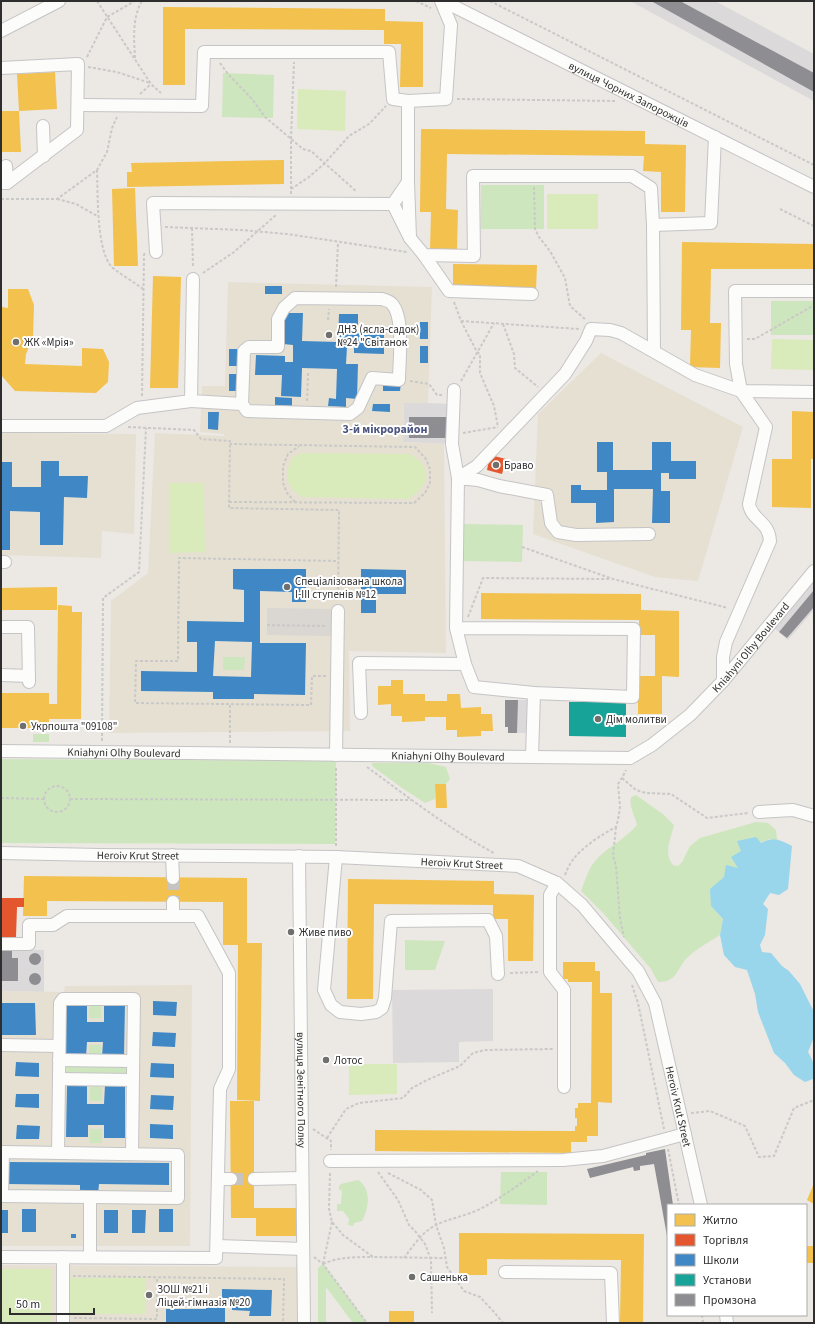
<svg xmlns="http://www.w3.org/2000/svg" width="815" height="1324" font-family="'Source Sans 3',sans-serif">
<rect width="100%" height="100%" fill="#ece8e4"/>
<path fill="#dcd9db" d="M630,1h85l99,53v47z
M404,402l47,2 -2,40 -46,-2z
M814,578v32l-26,30 -15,-13z
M505,700h23v33h-20v-6h-3z
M1,949l43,1v42l-43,-1z
M493,989v52l-34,1v20l-66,1 -1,-73z"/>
<path fill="#e6e0d3" d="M228,282l204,5 -4,116h-24l-1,39 41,2 2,209 -97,-2 1,80 -241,2 2,-132 37,-28 7,-140 69,3v-2l-24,-2 2,-46h23z
M601,353l142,74 -45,154 -43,-4 -122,-43 5,-120z
M1,433l135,1 -2,100 -32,-3 -1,27 -100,-3z
M192,985l-2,261h-189v-255l63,1 1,-6z
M1,1265l296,2 1,56h-297z"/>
<path fill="#cee6be" d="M223,73l51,2 -1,43 -51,-1z
M481,185h63v44h-63z
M771,301h43v34h-43z
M464,524l59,1 -1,37 -59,-1z
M223,657h22l-1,13h-21z
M33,734h16v8h-16z
M1,759l335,2 -1,83 -334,-1z
M372,763h57l17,4 4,12 -4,5h-11v15l-10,4 -23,-15 -30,-22z
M636,795l28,20 10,10c-3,13 -11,29 -1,40l5,1 4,-4 8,-16 10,-8 56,-16 12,1 8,7 1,10 -8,-1 -28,12 -2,17 -15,9 -13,29 12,13 -3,16c-11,7 -24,14 -33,23 -11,11 -9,24 -29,24l-7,-13 -47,-55 -23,-23c3,-8 7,-20 11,-26 12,-17 32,-24 45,-40 -2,-10 -8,-17 -6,-28z
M405,940l40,1 -10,29h-30z
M89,1003l12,1v14h-12z
M89,1045h12v13l-12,-1z
M65,1066l62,1v9l-62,-1z
M90,1087h12v14h-12z
M90,1129h12v14h-12z
M501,1172h46v33l-47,-1z
M358,1180c14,9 11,28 4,41l-8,2 -1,3 -5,-1 1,-6 -6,-8h-6v-7h4l1,-13 -3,-2v-3l2,-2z
M323,1264l44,59h-14l-27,-36v36h-8v-55z"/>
<path fill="#d9eabb" d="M298,89l48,2 -1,40 -48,-2z
M547,194h51v35h-51z
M772,339l42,1v30l-43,-1z
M302,453l108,1 10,7 6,9 -1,12 -7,10 -10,7 -106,-2c-17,-13 -18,-20 -10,-39z
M170,483h34l1,69 -35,1z
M349,1064h48v30l-48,1z
M1,1269h51v54h-51z
M69,1278h76v36h-76z"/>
<path fill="#dad6d2" d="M267,608l65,1 -1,27 -64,-1z"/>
<path fill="#99d6ec" d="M756,837l5,6c13,-7 19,-3 31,3l-4,43 -9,6 -9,-2 -7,11 5,5 -3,26 -5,10 2,7 9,1 11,13 7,5 11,13 14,28v25l-6,15c7,12 6,13 5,27l-8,3 -11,-7 -9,-12 -11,-10 -16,-41 -3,-18 -8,-24 -12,-3 -11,-12 -4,-20 3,-16 -12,-13 -1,-17 14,-12 2,-12 12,3 -7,-11 10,-6 -4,-10z"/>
<path fill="#f2c14e" d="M163,7l222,2v12l38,1v65h-23l1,-43h-17v-14l-199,-1v56h-22z
M55,72l2,37 -38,2 -2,-37z
M1,111h18l2,41h-20z
M421,129l224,2v13l41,1 -1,67h-24v-40l-18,-1 1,-15 -197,-2 -1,55 12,1 -1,40h-27l1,-38h-11z
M284,160v24l-157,3v-15h5l-1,-9z
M135,188l3,78h-24l-2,-77z
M682,242l132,2v25h-103l-1,54h11l-1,45 -30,-1 1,-37h-10z
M453,264l84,1 -1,25 -83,-2z
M153,276l28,1 -3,111h-28z
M8,289h20l6,16 -1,32 -7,17 -1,10 57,2v-18l21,1 6,13 -1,20 -12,11 -81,-2 -14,-16 1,-68 6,1z
M792,411l22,1v47h-3v49l-39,-1v-48h20z
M57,587v23h-56v-22z
M481,593l160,1v16l38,1v66l-17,-1v38h-24v-38h17v-41h-16v-15l-158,-1z
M58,605l14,1v6h10l-1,107h-32v9h-48v-35h48v11h8z
M391,680h12v14h22v7h22v-7h13l1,14 20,-1v7h11l1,17h-12v5l-24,1v-7h-11v-13h-21v4l-23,1v-6h-11v-12l-13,1v-19h13z
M435,784h11l1,24h-11z
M24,876l223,2v65h15l-2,158 -23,-1 1,-155h-15v-43l-176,-1v15h-24z
M348,879l146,2v13l40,1 -1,66h-25v-42h-15v-14l-119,-1 -1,95h-26z
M563,962h32v9h5v22h12v110l-14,-1v34h-11v6h-16v11l-196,-2v-21l200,1v-5h2v-8h-2v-10h3v-5h13l1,-121h-24v-3h-5z
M230,1101h24v107h42l1,28h-41v-18h-25z
M814,1183v21l-7,-4z
M459,1233l185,1 -1,89h-23l1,-63 -134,-1v16h-28z
M806,1246h8v17h-8z
M389,1311h25v12h-25z"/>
<path fill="#e4572e" d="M490,455l16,4 -4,15 -15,-4z
M1,898h23v9h-7l-1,30h-15z"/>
<path fill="#3f88c5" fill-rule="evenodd" d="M265,286h17v8h-17z
M284,313h19l-1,28 36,1 1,-28h19v19h26v21l-30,-1v-6h-7l-1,17h12l-1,35 -11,-1v9l-18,-1 1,-8 7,1 1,-30 -35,-1 -1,29 -20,-1 1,-21h-27l1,-20 29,1v6h8v-17l-10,-1z
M420,322h8v17h-8z
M420,346h8v17h-8z
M229,349h8v17h-8z
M229,374h8v17h-8z
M383,383h18l-1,8h-17z
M275,397l17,1v8l-17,-1z
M373,404h17v8l-18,-1z
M208,412h11l-1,18 -10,-1z
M597,442h16v28h39v-28h19v19h25v18h-27v-6h-8v18h9v32h-18l1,-34h-39v33l-18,1v-20h-25v-18h10v5h26v-18h-10z
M41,461h18v15h29l-1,22 -23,-1 -1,48h-23v-33l-30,-1v39h-9v-88h11v25h29z
M233,569h73v33h-14v-10l-32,-1v52h46l-1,52 -51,-1v5h-41v-7l-72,-1v-20l56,1v-30h-10v-21l57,1v-32l-11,-1zM215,641l37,1 -1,35 -38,-1z
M361,569l45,1v24h-30v19h-15z
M153,1001l24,1 -1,14 -23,-1z
M104,1002l21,1 -1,54h-22l1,-15h-16l-1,15 -20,-1v-53h21v19h17z
M2,1003h33l1,32h-34z
M153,1032l23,1 -1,14 -23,-1z
M16,1062l23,1v14l-24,-1z
M151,1063l23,1v14l-24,-1z
M67,1085h20v19h17l1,-19h20v53h-21v-13h-16v12h-22z
M16,1094h23v14l-24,-1z
M151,1095l23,1 -1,14 -23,-1z
M150,1124l23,1v14l-23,-1z
M17,1125l23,1 -1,13h-23z
M7,1162l162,1v22l-70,-1 -1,10h-18v-9l-73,-1z
M22,1209h14v23h-14z
M159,1209h14v23h-14z
M1,1210h7v23h-7z
M104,1210h14v23h-14z
M132,1210h14l-1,23h-13z
M71,1234h5v4h-5z
M222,1289l50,1 -1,26h-22l1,-5 -18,-1v-5h-7v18h-59v-14h40v-5h16z"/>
<path fill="#17a398" d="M569,702h57v35l-57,-1z"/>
<path fill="#8d8d92" d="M651,1h29l134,72v19z
M409,417h40v21h-40z
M814,590v17l-27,31 -8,-6z
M505,700h13l-1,33h-9v-6h-3z
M1,951h11v7h6v23h-17z
M29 959a6 6 0 1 1 12 0a6 6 0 1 1-12 0Z
M29 979a6 6 0 1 1 12 0a6 6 0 1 1-12 0Z
M665,1149l8,56h-5l-1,31 -13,-72 -14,2v4l-6,1 -1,-4 -43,11 -3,-9 59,-14v-2z"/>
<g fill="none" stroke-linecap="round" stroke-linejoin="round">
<path stroke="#c6c3c0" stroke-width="12" stroke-dasharray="12 6" stroke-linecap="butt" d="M173,878v24
M231,1179h23"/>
<defs>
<g id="minor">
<path id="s1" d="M443,1l371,186"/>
<path d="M1,31l58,-30"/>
<path d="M1,68l77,-4 -1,66 -70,53h-6"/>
<path d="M78,105l124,1 2,-54h185l4,47 15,2"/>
<path d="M43,126l1,30"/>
<path d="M6,166l1,17"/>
<path d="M393,204l17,34 -2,-56"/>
<path d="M653,225l1,125"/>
<path d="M410,238l14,17 50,1 -1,-80h159l19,12 2,37 58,-2 4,-86"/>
<path d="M156,252l-3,-49 240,1 15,-22v-81l38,-2 5,-74 -10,-24"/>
<path d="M424,255l25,36 83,3"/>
<path d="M454,390l-2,54 6,34 19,-12 88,-92 21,-33 5,-12 19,1 11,3 74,42 46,16 73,1"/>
<path d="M191,401l51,3 2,-53 5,-4h29v-28l6,-11 11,-10 87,1c3,1 7,2 9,4 14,12 8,59 8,77l-27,-2 -14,30 -8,6 -103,-3 -5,-7"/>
<path d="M1,426h105l31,-18 54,-7 2,-122"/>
<path d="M1,562h4"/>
<path d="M1,627h27l1,55"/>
<path d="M456,628l178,1 -1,68 -99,-4 -60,-6 -9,-23 -9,-36 2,-150 20,2 21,6 48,9 4,28 7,9 18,3 73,-1"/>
<path d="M1,675l28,1"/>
<path d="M723,681v-24l3,-15 44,-101c-1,-20 -19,-21 -21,-37l17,-77 -25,-36 -5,-27 -1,-73h79"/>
<path d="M361,713l-2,-50 106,1"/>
<path id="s2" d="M1,751l629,7 22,-13 38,-30 33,-34 91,-110"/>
<path d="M336,755l2,-144"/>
<path d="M532,757l2,-64"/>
<path d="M759,812l34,-2 21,6"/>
<path id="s3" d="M1,853l99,2 236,2 182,9 39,17 25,22 49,58 7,8 17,32 46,202"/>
<path d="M172,855l1,23"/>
<path id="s4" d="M299,856l5,467"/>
<path d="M336,857l-12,133 7,15 9,7 21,2 15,-2 6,-4 3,-10 6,-77 97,-1 8,16 2,38"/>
<path d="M557,883l-7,12v77l14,18v97"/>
<path d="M173,902v14"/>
<path d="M1,944h28v-19h24l14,-9h131l31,57v96l-9,20 -4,169 -215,-1"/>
<path d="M1,1045l58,1"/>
<path d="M59,1060l74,1"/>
<path d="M59,1079l74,1"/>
<path d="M3,1152l175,3v43l-176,-2z"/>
<path d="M58,1153l2,-150 3,-4h71l-2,155"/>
<path d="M330,1161l233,-1 40,-4 82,-22"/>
<path d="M218,1179h13"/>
<path d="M254,1179l48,-1"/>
<path d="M217,1246l86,3"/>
<path d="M90,1257v-60"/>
<path d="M505,1272l106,1 2,50"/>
<path d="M726,1315l1,8"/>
<path d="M63,1323v-66"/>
</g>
</defs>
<use href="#minor" stroke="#c5c4c5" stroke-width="14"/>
<path stroke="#c9c9c8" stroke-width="2" stroke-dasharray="3 2" stroke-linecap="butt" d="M97,1l54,83 10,9
M416,1l15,7
M490,1l324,164
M87,57l20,-40 28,-16
M135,58c-1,-19 -3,-40 7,-57
M220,63l8,11 24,25 13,18 38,32 8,2 46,41
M88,67l29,5 33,11
M140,94l11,-10
M457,99l160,2
M97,170c1,23 -1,78 14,96 5,6 25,17 32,23
M534,187l1,42 4,8 11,14 15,27 5,28 16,14
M291,189l18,-12 16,-14 24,-27 20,-12 17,-18
M291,194v-55l3,-77
M1,199h56l40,-29 10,-18 5,-24 5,-11
M57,199l19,5 23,13
M780,209l34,17
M165,227l76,3 46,4 120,18
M192,228l1,40
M203,273l31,-21 42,-37
M336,287l2,-45
M454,302l7,19 16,31 3,2v19l14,33 4,21
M328,320l1,-11
M461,321l118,8
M503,324l11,30 1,14 23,19
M747,339h8l59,-34
M410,381l19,3 8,11h5
M461,381l33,-58
M142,396l2,-141 1,-2
M307,401l1,-28
M128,427l66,3 7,9 29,2 -1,67 110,2 -1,90
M463,433l35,-6
M229,502l185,1 11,-10 5,-10v-14l-4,-10 -11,-12 -185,-3
M295,502l-8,-9 -4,-10v-17l5,-12 11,-8
M522,547l91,32 115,29
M468,617l15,-39 126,1
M267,625l59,1
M326,676h-14l-1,29 -176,-2 1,-42h42l1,-103 159,3
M102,741l1,-143 36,-26 7,-144
M230,743v-39
M367,767c41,30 82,62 127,86
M622,778l14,12 10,3 25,1 36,24 41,-5
M44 799a13 13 0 1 1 26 0a13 13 0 1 1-26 0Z
M1,798l43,1
M70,799l341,1
M616,827l-3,29 3,10 4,53 4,18
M336,846v-80
M565,875c2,-5 4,-10 7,-14 10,-14 29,-26 44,-34l2,-7 2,-13 -2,-23 4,-6 4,-8
M510,973l29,-1
M632,985l6,18 26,126
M691,1113l19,-2 35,15 14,31 15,-1 20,-48 20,-8
M313,1129l18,12v9
M327,1138l19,-29 13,-6 44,-5 9,-10 15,-8 33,-14 13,-13 12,-3 68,-1
M668,1149l11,56
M378,1172l20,28 11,25 6,6 10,13 6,16 1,53
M330,1173l-1,36 3,13 11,13 30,22 72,1
M388,1173l33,17 11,10 4,25 8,23 3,19 17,24 16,6 14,15 9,11
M314,1257l9,7 44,59
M404,1258c9,-12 18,-26 32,-33 14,-7 31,-9 46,-17 19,-10 38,-24 56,-37
M323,1264c15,-7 33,-7 50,-7
M323,1264l9,-42
M73,1276l211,3 -1,44
M702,1315l1,8
M74,1318l83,1v-42"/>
<use href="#minor" stroke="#fcfcfb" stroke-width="12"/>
</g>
<g fill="#706f6e" stroke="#fff" stroke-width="1.5">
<circle cx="329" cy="335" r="4"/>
<circle cx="16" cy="342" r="4"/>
<circle cx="496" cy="465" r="4"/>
<circle cx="287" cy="587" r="4"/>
<circle cx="598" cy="719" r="4"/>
<circle cx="23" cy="726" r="4"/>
<circle cx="291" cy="932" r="4"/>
<circle cx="326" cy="1060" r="4"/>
<circle cx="412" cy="1277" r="4"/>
<circle cx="149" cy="1295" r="4"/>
</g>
<g text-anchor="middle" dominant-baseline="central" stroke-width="4" stroke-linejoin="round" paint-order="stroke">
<g font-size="11" fill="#2e2e2e" stroke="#fff">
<text stroke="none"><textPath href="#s1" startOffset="208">вулиця Чорних Запорожців</textPath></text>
<text stroke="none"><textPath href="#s2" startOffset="794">Kniahyni Olhy Boulevard</textPath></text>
<text stroke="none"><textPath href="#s2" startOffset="123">Kniahyni Olhy Boulevard</textPath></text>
<text stroke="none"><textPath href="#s2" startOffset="447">Kniahyni Olhy Boulevard</textPath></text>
<text stroke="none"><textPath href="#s3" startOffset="137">Heroiv Krut Street</textPath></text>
<text stroke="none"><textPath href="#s3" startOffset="461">Heroiv Krut Street</textPath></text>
<text stroke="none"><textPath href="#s4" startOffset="234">вулиця Зенітного Полку</textPath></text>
<text stroke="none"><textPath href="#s3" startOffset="822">Heroiv Krut Street</textPath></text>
</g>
<g font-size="11" fill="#2e2e2e" stroke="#fff" text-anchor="start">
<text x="337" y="329">ДНЗ (ясла-садок)<tspan x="337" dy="13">№24 "Світанок</tspan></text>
<text x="24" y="342">ЖК «Мрія»</text>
<text x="504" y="465">Браво</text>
<text x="295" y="581">Спеціалізована школа<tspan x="295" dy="13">І-ІІІ ступенів №12</tspan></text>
<text x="606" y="719">Дім молитви</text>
<text x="31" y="726">Укрпошта "09108"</text>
<text x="299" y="932">Живе пиво</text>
<text x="334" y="1060">Лотос</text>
<text x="420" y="1277">Сашенька</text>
<text x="157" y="1289">ЗОШ №21 і<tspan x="157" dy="13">Ліцей-гімназія №20</tspan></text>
</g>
<g font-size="12" font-weight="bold" fill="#4d5680" stroke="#fff">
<text x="385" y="429">3-й мікрорайон</text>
</g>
</g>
<rect width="815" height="1324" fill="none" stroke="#2e2e2e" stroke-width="4"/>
<rect x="667" y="1204" width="140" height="112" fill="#ffffff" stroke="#ababab"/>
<rect x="675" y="1214" width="20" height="12" fill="#f2c14e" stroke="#ababab"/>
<text x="703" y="1224" font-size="12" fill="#2e2e2e">Житло</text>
<rect x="675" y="1234" width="20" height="12" fill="#e4572e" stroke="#ababab"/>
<text x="703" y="1244" font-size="12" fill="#2e2e2e">Торгівля</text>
<rect x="675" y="1254" width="20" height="12" fill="#3f88c5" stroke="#ababab"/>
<text x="703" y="1264" font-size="12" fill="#2e2e2e">Школи</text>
<rect x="675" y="1274" width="20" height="12" fill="#17a398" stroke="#ababab"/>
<text x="703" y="1284" font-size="12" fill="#2e2e2e">Установи</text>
<rect x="675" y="1294" width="20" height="12" fill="#8d8d92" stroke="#ababab"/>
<text x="703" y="1304" font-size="12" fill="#2e2e2e">Промзона</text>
<path d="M10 1308v6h84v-6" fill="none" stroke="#2e2e2e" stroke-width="2"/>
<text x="16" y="1308" font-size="12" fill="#2e2e2e" stroke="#ffffff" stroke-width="3" paint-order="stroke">50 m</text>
</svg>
